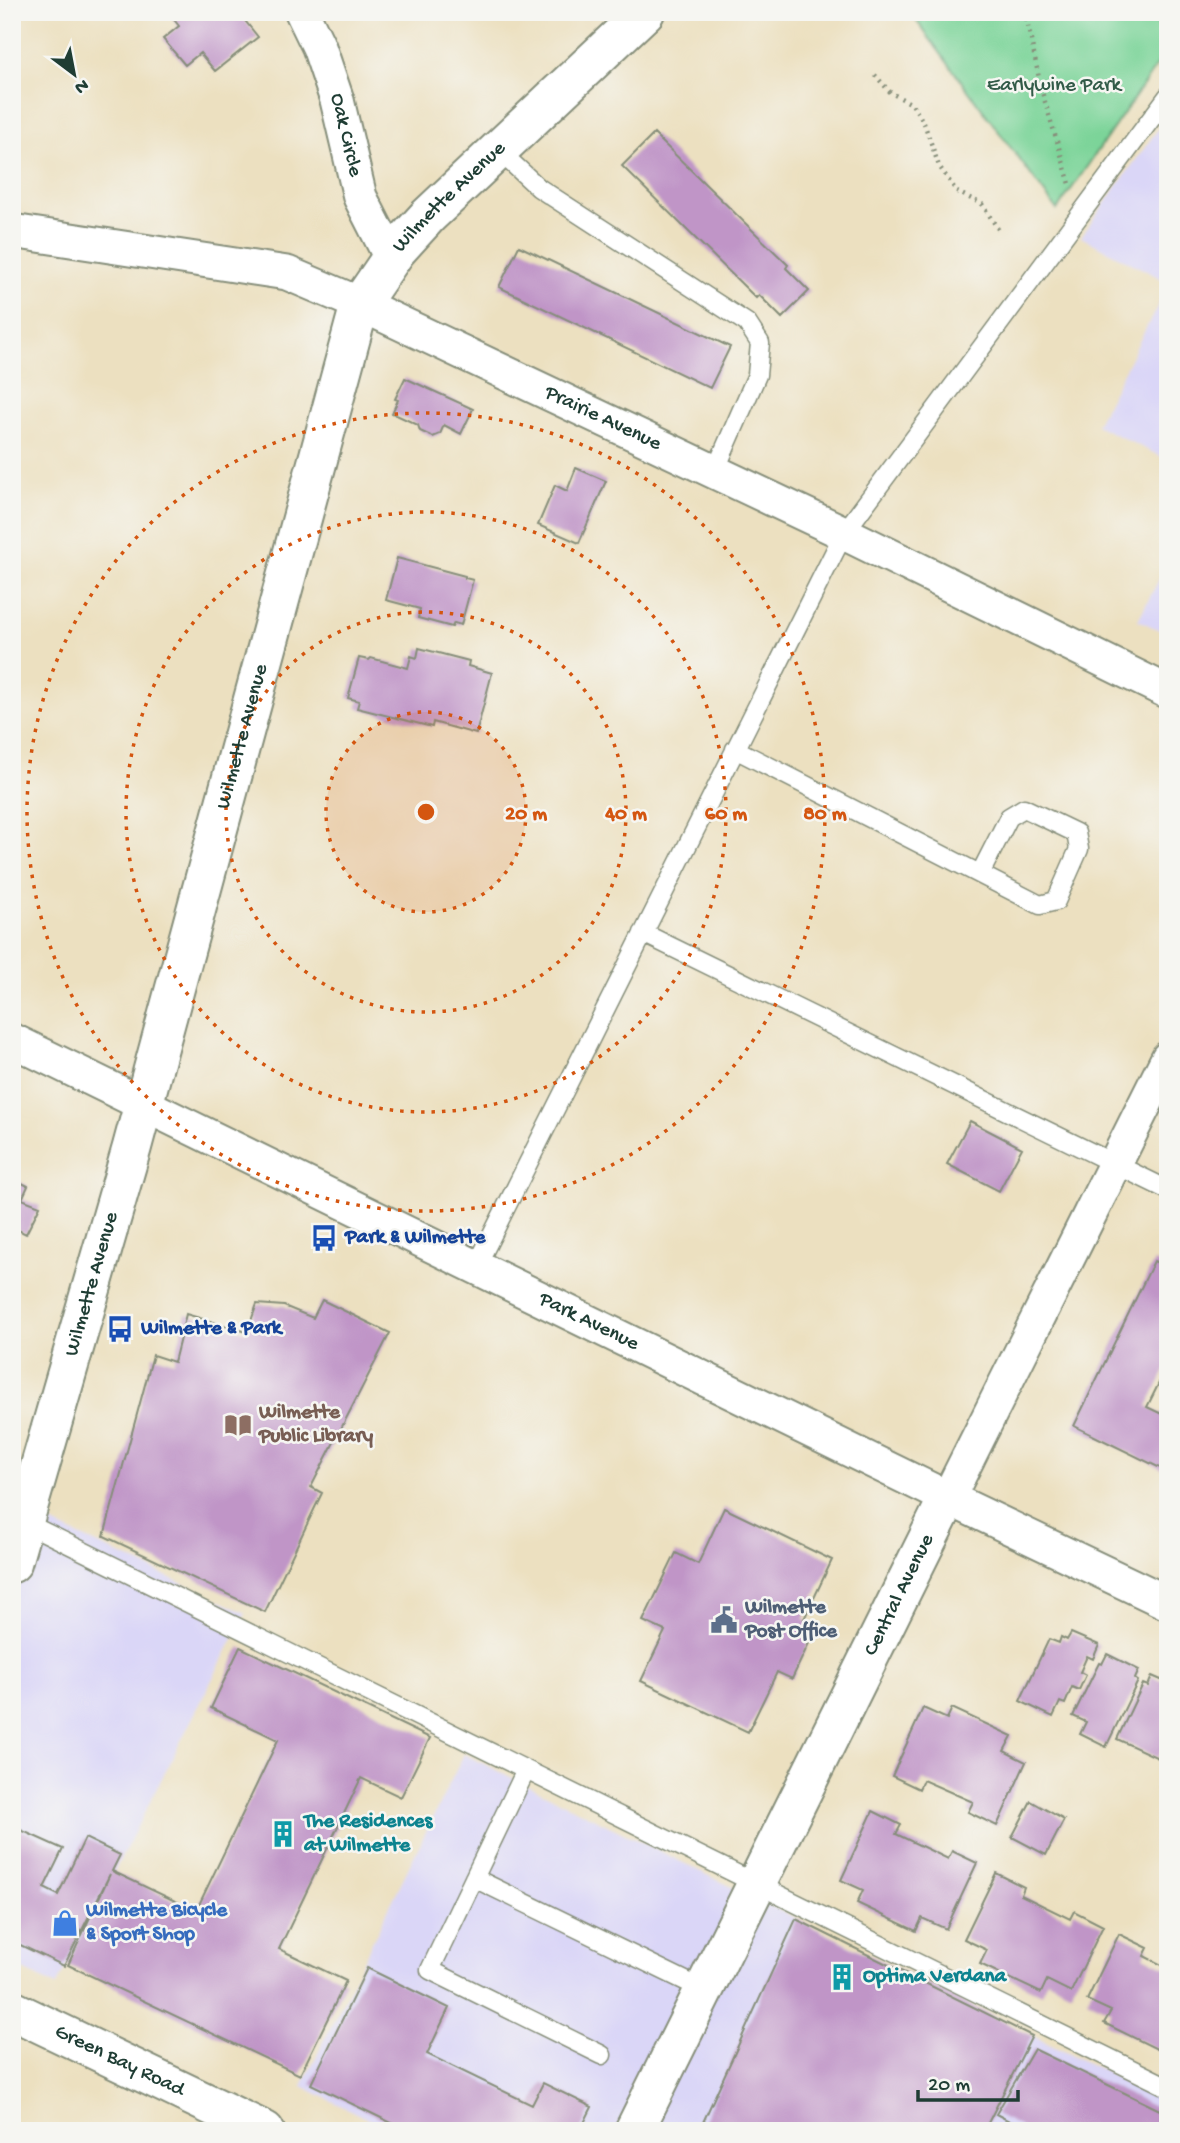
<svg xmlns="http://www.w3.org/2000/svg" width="1180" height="2143" font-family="'Gochi Hand',sans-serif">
<rect width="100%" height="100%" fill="#f6f6f2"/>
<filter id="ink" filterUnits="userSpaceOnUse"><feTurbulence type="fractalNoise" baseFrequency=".0143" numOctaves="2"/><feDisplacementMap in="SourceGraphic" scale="14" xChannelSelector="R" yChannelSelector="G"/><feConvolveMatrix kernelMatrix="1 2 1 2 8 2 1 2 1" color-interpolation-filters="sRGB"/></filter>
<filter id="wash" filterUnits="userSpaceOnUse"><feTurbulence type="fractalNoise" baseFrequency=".00686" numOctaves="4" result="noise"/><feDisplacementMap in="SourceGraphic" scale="28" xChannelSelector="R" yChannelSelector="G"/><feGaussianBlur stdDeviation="1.57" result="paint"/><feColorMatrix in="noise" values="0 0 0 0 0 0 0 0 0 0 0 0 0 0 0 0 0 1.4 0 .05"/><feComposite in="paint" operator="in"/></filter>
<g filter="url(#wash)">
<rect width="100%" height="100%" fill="#ece0c0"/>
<path fill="#dad6f7" d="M1168,115v167l-87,-45z
M1168,286v174l-72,-35z
M1168,562v72l-30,-14z
M12,1505l234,108 -190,373 -44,-22z
M464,1754l704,349v28h-776l-90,-45z"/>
<path fill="#7cd499" stroke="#4e8866" stroke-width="2" d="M910,12h240l18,28v9l-111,161z"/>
<g id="blocks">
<path fill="#c095c7" d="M168,12h70l20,25 -43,34 -15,-18 -15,12 -22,-26 16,-13z
M654,134l134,131 -2,3 23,23 -27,27 -23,-23 -3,3 -134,-132z
M519,246l211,101 -20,41 -211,-101z
M405,378l68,31 -12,25 -17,-9 -4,9 -7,3 -13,-6 -2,-6 -26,-12 6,-13 -3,-1z
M576,468l30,13 -27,62 -41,-18 17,-40 12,6z
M397,558l68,18v2l8,2 -12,45 -7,-2 -2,4 -34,-9 2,-9 -34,-9z
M419,648l50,13 -1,5 24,7 -16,61 -43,-12 -1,5 -75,-19 2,-7 -11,-3 11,-40 10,2 2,-2 37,10 3,-12 6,2z
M970,1121l52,27 -23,43 -52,-27z
M12,1178l16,8 -6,13 18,7 -14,28 -14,-7z
M1154,1261l14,7v97l-21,42 21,10v41l-6,11 -88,-43z
M322,1300l68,33 -79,154 11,6 -57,119 -161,-76 49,-181 21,7 12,-48 61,18 10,-28 27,2 29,12z
M724,1508l108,52 -28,59 13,7 -25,53 -15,-7 -29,60 -107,-51 24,-50 -22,-10 33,-68 22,11z
M1071,1633l28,12 -6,14 -6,-3 -7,16 6,3 -7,15 -7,-3 -7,17 -5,-2 -7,15 -33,-16 29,-62 10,4 2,-6 6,3z
M240,1647l190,91 -29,59 -40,-19 -82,171 67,32 -46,94 -232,-110 42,-91 -46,92 -52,-25v-115l51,23 -19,39 14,7 27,-57 35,17 -8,16 84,40 82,-171 -67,-32z
M1107,1654l32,16 -4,9 3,2 -32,66 -26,-13 6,-12 -13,-6 26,-53 3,1z
M1152,1676l16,7v54l-10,21 -41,-19 26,-55 5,2z
M923,1708l24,11 5,-11 60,28 -8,15 22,11 -29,64 -29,-14 5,-10 -50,-22 -4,9 -27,-13z
M1168,1751v41l-9,-5 6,-12 -4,-2 5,-11 -3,-1z
M1031,1801l33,19 -18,35 -34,-18z
M873,1811l28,14 -5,9 52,25 4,-8 25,12 -31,66 -24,-11 -6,13 -59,-28 6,-13 -22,-10z
M996,1873l28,14 -3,8 49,24 4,-8 29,15 -32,66 -24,-12 -6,13 -61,-29 7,-14 -23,-11z
M796,1919l236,117 -48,95h-285z
M1119,1934l29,14 -4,8 24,12v80l-3,5 -61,-30 7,-12 -24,-11z
M367,1968l82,40 -22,46 105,51 11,-22 49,24 -12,24h-172l-97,-47z
M1034,2049l134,65v17h-140l-32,-17z"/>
</g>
</g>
<g filter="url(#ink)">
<use href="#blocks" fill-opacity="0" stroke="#868e7a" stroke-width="2"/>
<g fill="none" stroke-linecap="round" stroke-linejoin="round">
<defs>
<path id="lane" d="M498,150l41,38 208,135 13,20 -3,32 -42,96
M735,749l305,156 16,-4 23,-52 -3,-16 -52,-25 -15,9 -29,57
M643,933l525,257
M476,1267l368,-734 324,-437
M24,1522l1144,565
M526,1770l-96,200 172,85
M474,1878l230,112"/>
<g id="street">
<path id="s1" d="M302,12l17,35 18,53 23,97 31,61"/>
<path id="s2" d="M12,231l275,42 73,31 484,229 324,159"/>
<path id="s3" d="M12,1040l936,458 220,105"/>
<path d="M948,1498l220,-440"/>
</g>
<g id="secondary">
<path id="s4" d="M12,1563l120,-416 228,-843 37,-54 31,-34 217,-204"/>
<path id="s5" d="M12,2010l253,121"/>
<path id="s6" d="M634,2131l314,-633"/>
</g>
</defs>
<use href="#lane" stroke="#868e7a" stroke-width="21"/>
<use href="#street" stroke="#868e7a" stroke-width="37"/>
<use href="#secondary" stroke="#868e7a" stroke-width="42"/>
<path stroke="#868e7a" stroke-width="4.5" stroke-dasharray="2 5" stroke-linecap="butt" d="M1025,12l17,80 28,92
M875,75l16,18 21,11 12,19 15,43 18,26 25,12 16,25"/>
<use href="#lane" stroke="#fff" stroke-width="18"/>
<use href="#street" stroke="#fff" stroke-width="33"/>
<use href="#secondary" stroke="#fff" stroke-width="38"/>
</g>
</g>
<circle cx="426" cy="812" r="100" fill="#d45610" fill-opacity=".12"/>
<g fill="none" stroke="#d45610" stroke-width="3.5" stroke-dasharray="3.5 7">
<circle cx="426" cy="812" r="100"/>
<circle cx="426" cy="812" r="200"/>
<circle cx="426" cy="812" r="300"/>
<circle cx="426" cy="812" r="399"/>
</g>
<defs>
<symbol id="bus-bare" viewBox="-9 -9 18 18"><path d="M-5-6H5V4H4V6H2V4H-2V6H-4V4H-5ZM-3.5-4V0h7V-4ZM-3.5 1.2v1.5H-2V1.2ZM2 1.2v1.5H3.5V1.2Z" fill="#1a4fb4" stroke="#f6f6f2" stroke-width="2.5" paint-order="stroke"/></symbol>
<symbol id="library-bare" viewBox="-9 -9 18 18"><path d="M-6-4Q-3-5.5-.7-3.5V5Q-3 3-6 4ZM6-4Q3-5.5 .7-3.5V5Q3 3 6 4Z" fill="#8d6e63" stroke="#f6f6f2" stroke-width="2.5" paint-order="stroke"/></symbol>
<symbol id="civic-bare" viewBox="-9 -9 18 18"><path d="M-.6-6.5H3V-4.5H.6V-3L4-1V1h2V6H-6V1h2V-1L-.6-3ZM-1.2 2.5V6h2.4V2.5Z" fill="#5c6f8a" stroke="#f6f6f2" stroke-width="2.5" paint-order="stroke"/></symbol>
<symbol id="building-bare" viewBox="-9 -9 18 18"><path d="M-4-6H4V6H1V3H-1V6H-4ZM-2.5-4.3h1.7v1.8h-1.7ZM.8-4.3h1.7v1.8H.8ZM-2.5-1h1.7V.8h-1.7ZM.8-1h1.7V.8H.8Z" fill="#0f9aa8" stroke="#f6f6f2" stroke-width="2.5" paint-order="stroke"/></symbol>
<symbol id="shop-bare" viewBox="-9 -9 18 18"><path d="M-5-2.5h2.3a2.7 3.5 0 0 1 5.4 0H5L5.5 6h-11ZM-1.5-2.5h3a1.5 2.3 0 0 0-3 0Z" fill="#3f7fe0" stroke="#f6f6f2" stroke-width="2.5" paint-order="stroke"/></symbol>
</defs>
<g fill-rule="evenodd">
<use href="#bus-bare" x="305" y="1219" width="38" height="38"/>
<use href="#bus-bare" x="101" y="1310" width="38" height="38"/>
<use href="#library-bare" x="219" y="1406" width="38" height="38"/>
<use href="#civic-bare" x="705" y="1601" width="38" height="38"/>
<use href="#building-bare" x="264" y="1815" width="38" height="38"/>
<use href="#shop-bare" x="46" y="1904" width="38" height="38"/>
<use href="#building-bare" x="823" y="1958" width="38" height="38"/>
</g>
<g text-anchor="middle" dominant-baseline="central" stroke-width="5" stroke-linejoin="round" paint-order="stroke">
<g font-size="21" fill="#325b48" stroke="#f6f6f2">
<text x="1054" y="86">Earlywine Park</text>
</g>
<g font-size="21" fill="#1f3d34" stroke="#f6f6f2">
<text stroke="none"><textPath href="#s1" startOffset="131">Oak Circle</textPath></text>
<text stroke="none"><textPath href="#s4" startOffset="1446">Wilmette Avenue</textPath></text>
<text stroke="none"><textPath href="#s2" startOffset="626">Prairie Avenue</textPath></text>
<text stroke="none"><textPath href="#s4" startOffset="858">Wilmette Avenue</textPath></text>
<text stroke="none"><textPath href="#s4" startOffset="290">Wilmette Avenue</textPath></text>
<text stroke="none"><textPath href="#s3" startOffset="642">Park Avenue</textPath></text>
<text stroke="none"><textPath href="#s6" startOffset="598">Central Avenue</textPath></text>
<text stroke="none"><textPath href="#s5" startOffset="119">Green Bay Road</textPath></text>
</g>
<g font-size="21" font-weight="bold" fill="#164399" stroke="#f6f6f2" text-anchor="start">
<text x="345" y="1238">Park &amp; Wilmette</text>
<text x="141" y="1329">Wilmette &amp; Park</text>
</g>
<g font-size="21" font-weight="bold" fill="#785e54" stroke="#f6f6f2" text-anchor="start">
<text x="259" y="1413">Wilmette<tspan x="259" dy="24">Public Library</tspan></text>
</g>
<g font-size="21" font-weight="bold" fill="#4e5e75" stroke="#f6f6f2" text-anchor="start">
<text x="745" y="1608">Wilmette<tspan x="745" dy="24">Post Office</tspan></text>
</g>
<g font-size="21" font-weight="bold" fill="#0d838f" stroke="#f6f6f2" text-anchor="start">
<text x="304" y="1822">The Residences<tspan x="304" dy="24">at Wilmette</tspan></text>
<text x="863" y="1977">Optima Verdana</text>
</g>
<g font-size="21" font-weight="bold" fill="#366cbe" stroke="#f6f6f2" text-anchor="start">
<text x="86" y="1911">Wilmette Bicycle<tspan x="86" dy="24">&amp; Sport Shop</tspan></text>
</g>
</g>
<circle cx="426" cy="812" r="10" fill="#d45610" stroke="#f6f6f2" stroke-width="3.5"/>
<g font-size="21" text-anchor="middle" font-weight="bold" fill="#d45610" stroke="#f6f6f2" stroke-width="5" stroke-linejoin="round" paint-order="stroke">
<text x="526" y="819">20 m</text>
<text x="626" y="819">40 m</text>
<text x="726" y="819">60 m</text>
<text x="825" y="819">80 m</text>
</g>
<rect width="1180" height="2143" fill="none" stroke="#f6f6f2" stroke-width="42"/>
<g transform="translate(74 74) rotate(148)" stroke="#f6f6f2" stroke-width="5" paint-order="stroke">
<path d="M0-5L12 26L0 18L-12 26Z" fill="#1f3d34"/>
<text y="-10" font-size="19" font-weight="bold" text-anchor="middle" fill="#1f3d34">N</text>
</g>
<path d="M918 2090v10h100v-10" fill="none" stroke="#1f3d34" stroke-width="3.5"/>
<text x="928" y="2090" font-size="21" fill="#1f3d34" stroke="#f6f6f2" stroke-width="5" paint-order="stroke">20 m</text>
</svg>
